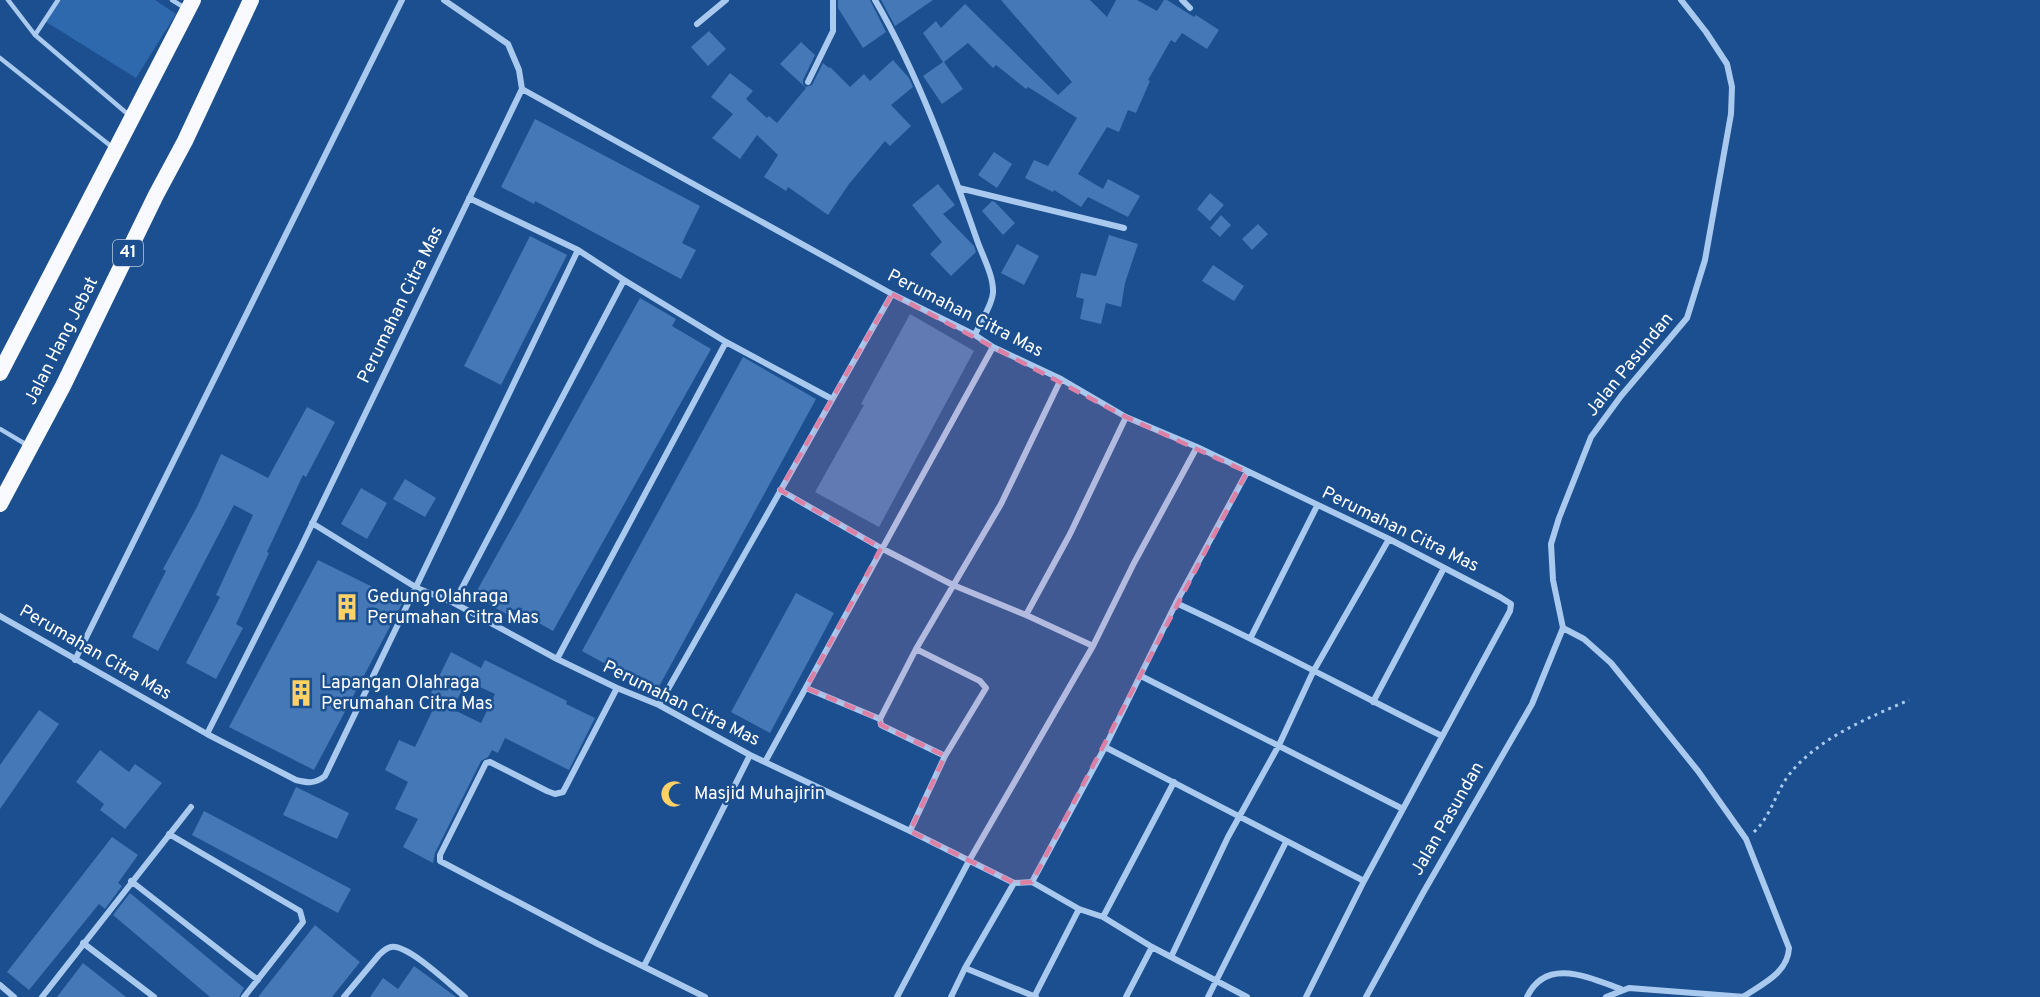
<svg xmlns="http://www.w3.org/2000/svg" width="2040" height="997" font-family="Overpass,sans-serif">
<rect width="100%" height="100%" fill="#1b4f8f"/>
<path fill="#2e69ad" d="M56,0h99l21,14 -40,64 -93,-58z"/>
<path fill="#4478b7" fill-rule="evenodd" d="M838,0h32l16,32 -23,16 -25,-40z
M881,0h52l-38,26z
M1001,0h89l17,17 9,-17h21l20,11 7,-11h3l27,17 2,-2 23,15 -12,19 -25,-16 -7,10 -4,-3 -23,40 2,1 -14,32 -8,-3 -9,22 -12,-5 -29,47 25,15 5,-10 32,17 -12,21 -40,-20 -7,10 -27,-17 -1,2 -28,-14 9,-18 14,6 29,-48 -49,-31 -2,2 -30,-24 -3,3 -25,-25 -24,19 19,27 -21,15 -19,-28 20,-14 -20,-29 13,-12 5,7 24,-24 93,91 14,-13z
M709,31l17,18 -18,17 -17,-19z
M801,42l14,13 -12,25v4l3,3 6,-2 11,-22 6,5 1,-1 20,20 14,-13 6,7 23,-21 16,18 4,9 -22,18 20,21 -21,20 -5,-5 -36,43 -21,31 -40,-28 -2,4 -22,-14 14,-22 -21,-20 -17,24 -28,-21 21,-24 -22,-17 19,-24 23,18 -7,8 21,19 2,-2 8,7 29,-35 -26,-24z
M535,119l165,87 -18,37 14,7 -15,29 -146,-78 -1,3 -33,-17z
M994,152l18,12 -15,24 -19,-13z
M938,184l17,21 -12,9 31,32 2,6 -25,24 -21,-22 12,-12 -30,-37z
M1210,193l14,12 -14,16 -13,-12z
M992,201l3,1 20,21 -12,12 -21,-24z
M1221,215l10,10 -11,12 -10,-9z
M1258,224l10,10 -16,16 -10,-11z
M1109,235l29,9 -13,39 -4,24 -15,-4 -5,21 -21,-5 4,-20 -8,-2 5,-24 15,3z
M530,236l37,19 -66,130 -37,-19z
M1017,244l22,12 -15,29 -23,-12z
M1213,265l31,21 -10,15 -32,-20z
M640,298l36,21 -4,7 39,23 -158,282 -39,-22 -4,7 -36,-20z
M910,314l64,37 -95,176 -64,-35 49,-87 -3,-1z
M743,357l73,42 -160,293 -74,-41z
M307,407l28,15 -29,55 -3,-2 -36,77 2,1 -33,71 7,4 -27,51 -30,-16 34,-66 -4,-2 37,-80 -19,-10 -76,146 -26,-14 34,-66 -3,-2 34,-62 24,-53 47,24z
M405,479l31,19 -11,19 -32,-18z
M361,488l26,15 -20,36 -26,-15z
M318,560l85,42 -89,168 -85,-43z
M796,593l38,20 -64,120 -39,-21z
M451,652l30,16 4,-8 82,41 -1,3 29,14 -26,52 -64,-32 -7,15 -6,-3 -4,7 -7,4 -46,92 -2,10 -30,-16 15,-28 -23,-10 13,-27 -23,-12 14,-30 16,7 24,-50 -8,-4zM467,681l28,13 -14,29 -29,-14z
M39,710l20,14 -59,85v-44z
M100,750l29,22 6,-8 27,19 -37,46 -25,-19 4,-6 -28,-22z
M296,787l53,26 -12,26 -54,-24z
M204,811l147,78 -13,24 -146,-78z
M112,837l26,18 -20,28 4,3 -17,23 -6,-5 -70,86 -22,-18z
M130,893l114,95 -5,9h-29l-97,-82z
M315,925l45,37 -28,35h-74z
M83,963l43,34h-69z
M414,966l42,31h-86l13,-19 15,11z"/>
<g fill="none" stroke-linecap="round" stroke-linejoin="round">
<path stroke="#a9c9ee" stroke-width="3" stroke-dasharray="3 4.5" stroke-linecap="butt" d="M1754,832c17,-16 21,-38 34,-56 28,-37 80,-58 121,-76"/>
<path stroke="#a9c9ee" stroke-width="4.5" d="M8,0l27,35 95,81
M172,0l13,8
M35,35l23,-35
M0,58l112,89
M0,429l27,16"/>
<path stroke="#a9c9ee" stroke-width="6" d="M444,0l64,44 11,26 3,19
M875,0c43,74 74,160 102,240 5,15 17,36 16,53 -1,13 -13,29 -18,42
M1182,0l8,8
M697,24l29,-24
M808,82l25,-51v-31
M522,89l370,205 83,41 18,12 68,32 65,38 71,30 192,92 111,58 11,7 -1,7 -146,270 -58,116
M959,188l165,40
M469,198l109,52 46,30 102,62 106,57
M780,490l101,58 72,37 73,30 67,31
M312,523l105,65 37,15 103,56 60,29 42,17 91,50 160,76 104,52 18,-1
M454,603l170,-323
M1176,603c90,41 177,89 266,133
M1026,615l44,-81 56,-117
M0,616l207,118 89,46c12,3 19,4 29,-4l253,-526
M1563,628l21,11 27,24 87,108 48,68 43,109c-1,25 -27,36 -46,49
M1251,637l66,-131
M557,659l169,-317
M75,660l327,-660
M1141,676l262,133
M617,688l-54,104 -8,2 -8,-3 -57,-29 -4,1 -46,92v6l158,83 107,53
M806,688l74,31 1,6 64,31
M1373,702l71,-134
M659,705l233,-411
M880,719l36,-70 85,-145 60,-125
M207,734l93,-185 222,-460
M1105,747l259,134
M765,762l228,-415
M910,831l35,-75 41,-68 -6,-7 -64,-32
M169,834l131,77 3,11 -59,75
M131,881l127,99
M1032,882l73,-135 71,-144 71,-131
M1032,882l47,27 24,8 49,30 95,50
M1103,917l71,-135
M83,943l71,54
M1171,957l57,-120 51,-92 34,-73 76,-133
M644,966l106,-211
M965,968l71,29
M0,985l14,12
M42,997l149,-190
M344,997l35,-42c4,-4 7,-7 12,-8 17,-3 59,38 74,50
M897,997l72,-136 124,-215 41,-83 63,-116
M951,997l14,-29 49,-85
M1034,997l45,-88
M1126,997l26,-50
M1208,997l78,-155
M1366,997l57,-104 109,-189 31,-76 -10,-48 -2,-36 8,-26 32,-81 30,-41 66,-78 18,-58 26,-146 1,-27 -5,-23 -21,-32 -25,-32
M1527,997c19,-41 63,-19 94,-8
M1606,997l23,-9 116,9"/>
<path stroke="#f8faff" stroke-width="16" d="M0,373l193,-373
M0,504l63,-118 93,-191 29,-54 66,-141"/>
</g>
<path fill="#dd80a5" fill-opacity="0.2" stroke="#dd80a5" stroke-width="4.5" stroke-dasharray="12 8" stroke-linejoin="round" d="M892,294l234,123 121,55 -215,410 -18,1 -104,-52 35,-75 -64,-31 -4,-7 -71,-30 75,-140 -101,-58z"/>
<defs>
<symbol id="building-bare" viewBox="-9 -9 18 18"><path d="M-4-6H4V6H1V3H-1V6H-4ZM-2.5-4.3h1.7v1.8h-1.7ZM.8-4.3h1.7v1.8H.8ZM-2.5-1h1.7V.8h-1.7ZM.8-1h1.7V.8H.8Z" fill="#ffd166" stroke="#1b4f8f" stroke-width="2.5" paint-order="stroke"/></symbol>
<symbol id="mosque-bare" viewBox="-9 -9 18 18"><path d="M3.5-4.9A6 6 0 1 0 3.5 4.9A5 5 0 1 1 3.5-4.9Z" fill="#ffd166" stroke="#1b4f8f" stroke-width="2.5" paint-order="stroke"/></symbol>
</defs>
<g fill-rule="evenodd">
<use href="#building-bare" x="328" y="588" width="38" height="38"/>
<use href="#building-bare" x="282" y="674" width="38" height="38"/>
<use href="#mosque-bare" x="655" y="775" width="38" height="38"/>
</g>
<g text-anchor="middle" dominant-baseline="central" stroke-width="5" stroke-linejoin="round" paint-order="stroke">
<rect fill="#1b4f8f" stroke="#bbcadd" stroke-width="1.5" x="113" y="240" width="30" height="26" rx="4.5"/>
<g font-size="16" font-weight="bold" fill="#fff">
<text x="128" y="253">41</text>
</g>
<g font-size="18" fill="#fff" stroke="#1b4f8f">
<text transform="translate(401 305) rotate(-64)">Perumahan Citra Mas</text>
<text transform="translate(965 314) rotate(27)">Perumahan Citra Mas</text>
<text transform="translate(62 341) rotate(-63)">Jalan Hang Jebat</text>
<text transform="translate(1630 365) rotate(-51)">Jalan Pasundan</text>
<text transform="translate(1400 530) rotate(26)">Perumahan Citra Mas</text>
<text transform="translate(95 653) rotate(30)">Perumahan Citra Mas</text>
<text transform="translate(681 704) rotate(26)">Perumahan Citra Mas</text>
<text transform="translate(1448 819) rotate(-60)">Jalan Pasundan</text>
</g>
<g font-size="18" fill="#fff" stroke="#1b4f8f" text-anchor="start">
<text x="367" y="597">Gedung Olahraga<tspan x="367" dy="21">Perumahan Citra Mas</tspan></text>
<text x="321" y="683">Lapangan Olahraga<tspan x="321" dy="21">Perumahan Citra Mas</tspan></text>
<text x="694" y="794">Masjid Muhajirin</text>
</g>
</g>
</svg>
